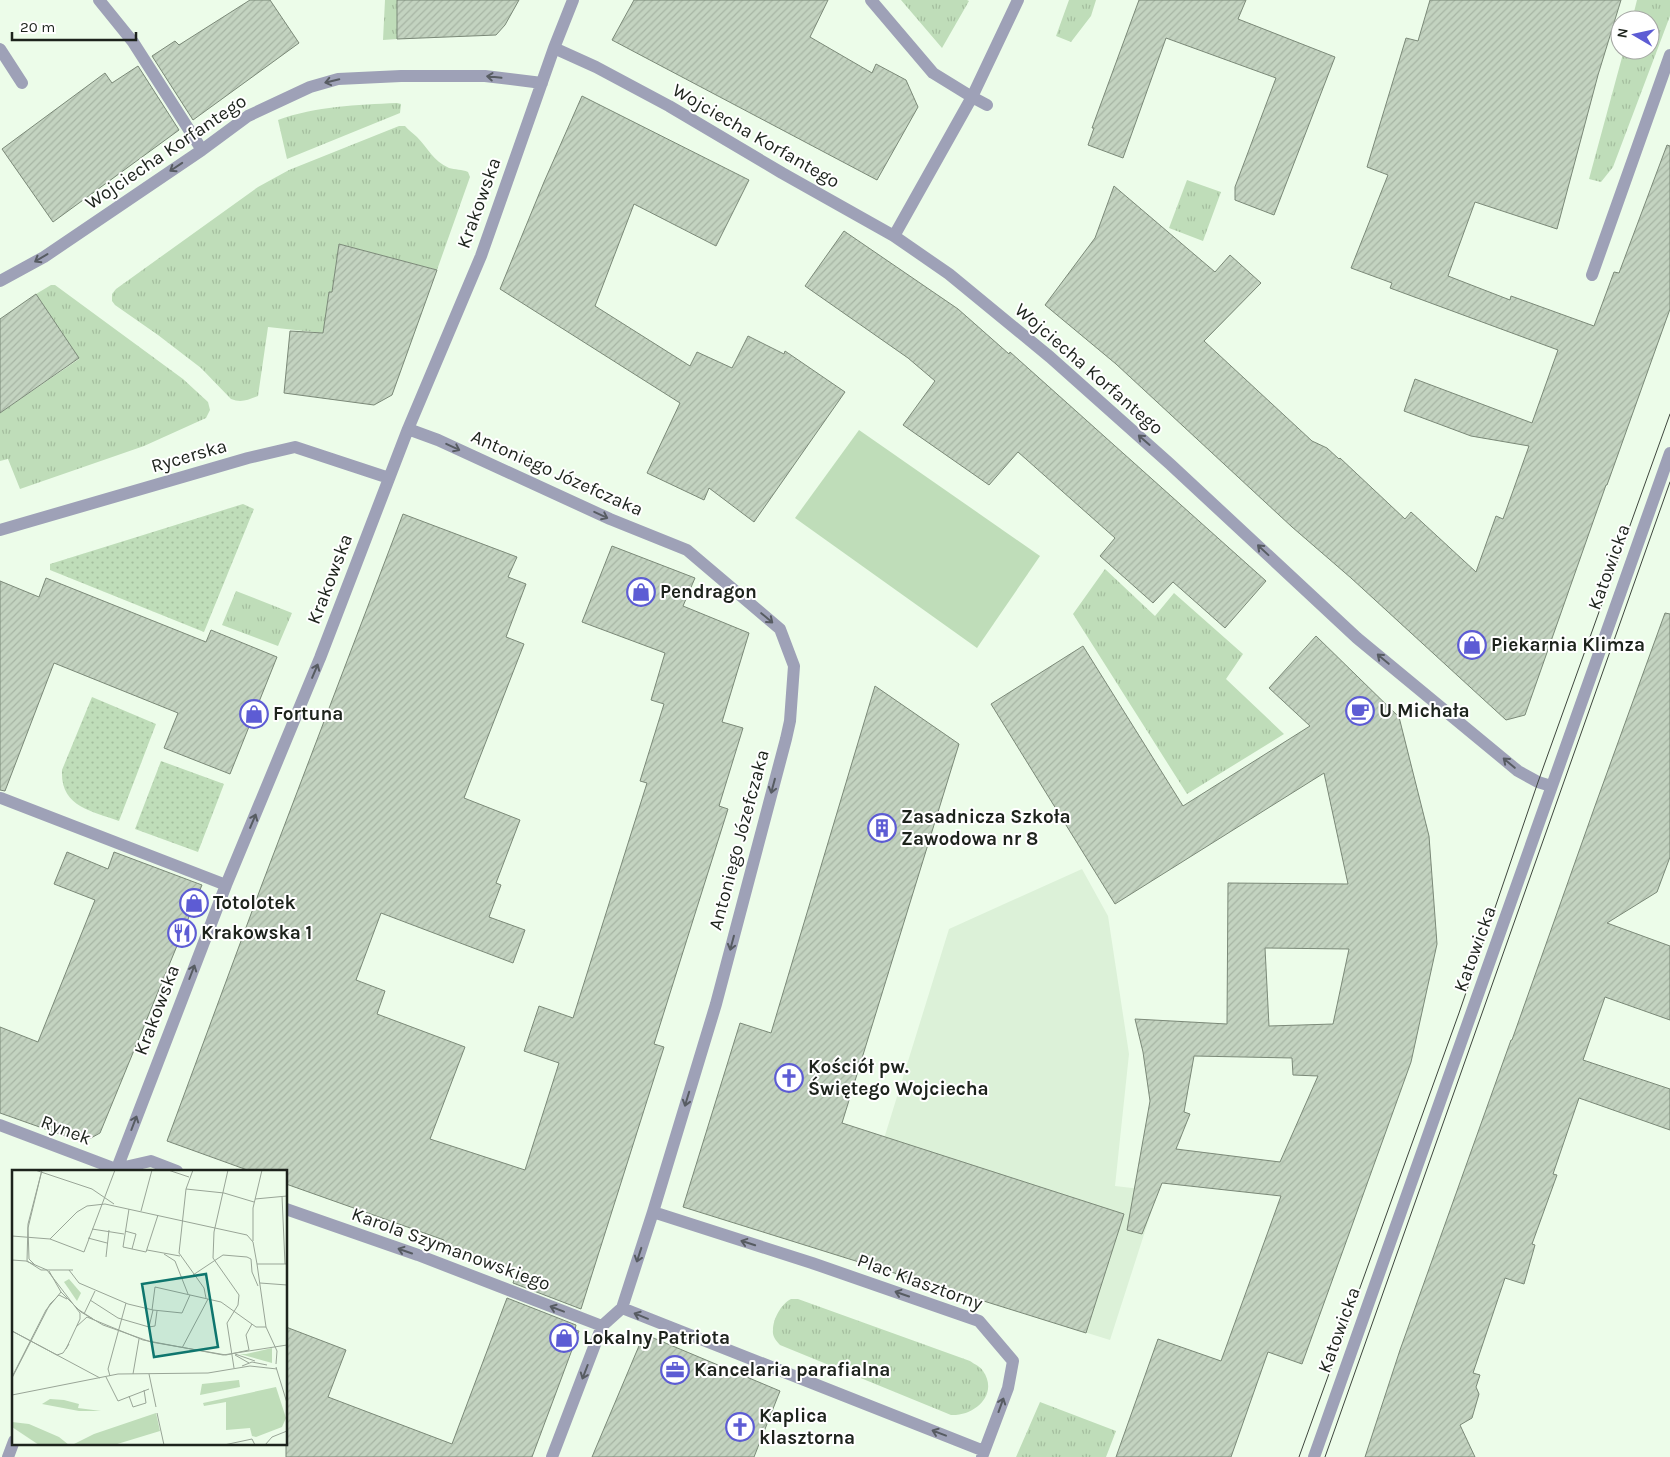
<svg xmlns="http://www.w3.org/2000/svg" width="1670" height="1457" font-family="Karla,sans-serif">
<defs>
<pattern id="grass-tufts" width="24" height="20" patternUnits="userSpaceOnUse" patternTransform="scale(1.25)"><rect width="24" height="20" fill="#bfddb9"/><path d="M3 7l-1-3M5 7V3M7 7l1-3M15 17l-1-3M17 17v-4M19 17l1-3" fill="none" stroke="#a4bd9e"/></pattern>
<pattern id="park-dots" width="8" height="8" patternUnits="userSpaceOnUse" patternTransform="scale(1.25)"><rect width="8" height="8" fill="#bfddb9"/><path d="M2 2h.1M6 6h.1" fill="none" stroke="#a4bd9e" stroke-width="1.8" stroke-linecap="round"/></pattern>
<pattern id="building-hatch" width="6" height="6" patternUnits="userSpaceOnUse" patternTransform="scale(1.25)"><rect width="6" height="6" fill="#c3d3c0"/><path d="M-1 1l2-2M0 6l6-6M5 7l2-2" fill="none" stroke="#a7b5a4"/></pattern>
</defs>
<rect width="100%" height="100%" fill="#ecfce9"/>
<path fill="#dcf1d8" d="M1082,869l26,47 21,138 -14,132 43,5 -48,149 -263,-82 102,-329z"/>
<path fill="url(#grass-tufts)" d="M385,0h12v39l-14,1z
M901,0h66l2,1 -27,47z
M1069,0h27l-5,16 -20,26 -15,-6z
M1637,0h33v16l-57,151 -12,15 -12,-3 35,-129h26v-30h-18z
M397,103l4,1 -1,9 -113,46 -9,-39c38,-14 79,-15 119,-17z
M399,126h6c3,4 8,7 12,11 11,11 16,24 32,31 6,2 13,1 19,4l2,5 -33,93 -98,-26 -7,48h-3l-6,41 -55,-6 -10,69c-10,4 -17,7 -27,3l-30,-31 -43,-33 -43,-30 -3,-4v-7l4,-5 142,-102 31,-17z
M1187,180l34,12 -18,49 -34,-13z
M51,285h4l128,94 25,23 2,8 -4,8 -62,28 -124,43 -12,-30 -8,2v-48l79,-54 -43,-65z
M1105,569l50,47 19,-23 69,61 -17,25 58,55 -97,60 -114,-180z
M236,591l56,22 -14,33 -56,-21z
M791,1299h7l172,62c4,3 10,5 13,10 16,23 -8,45 -32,44l-171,-70c-4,-4 -8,-9 -7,-15 0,-11 8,-26 18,-31z
M1040,1402l76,29 -10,26h-90z"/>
<path fill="url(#park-dots)" d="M243,504l11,5 -50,123 -154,-62v-6z
M92,697l64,27 -37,97c-27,-10 -59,-14 -57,-51z
M161,761l63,23 -26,68 -63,-23z"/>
<path fill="#bfddb9" d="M859,430l181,126 -63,92 -182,-130z"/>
<path fill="url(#building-hatch)" stroke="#7b8978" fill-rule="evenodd" d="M250,0h20l29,43 -106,77 -41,-64 23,-15 4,4z
M397,0h122l-14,25 -9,10 -99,4z
M634,0h194l-18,37 62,36 4,-9 30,16 12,27 -41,73 -265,-140z
M1139,0h107l-8,19 97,38 -61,158 -39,-15v-13l41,-109 -110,-40 -43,120 -35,-13 6,-17h-2z
M1430,0h191l-23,75 -41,154 -82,-27 -27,74 62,24 1,-4 83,30 20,-54 5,1 48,-128 3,1v163l-63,176h-1l-81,230 -19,5 -155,-142 -59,-51 -176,-163 -71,-59 50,-67 19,-52 101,86 15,-17 31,28 -57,58 108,100 15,7 12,11 1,-1 65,61 6,-7 65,60 20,-56 7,3 26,-73 -58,-10 -67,-25 11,-32 117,44 26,-73 -168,-62 2,-5 -41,-15 37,-93 -21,-8 39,-129 12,3z
M138,66l41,64 -126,92 -51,-73 103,-76 7,10z
M582,96l167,84 -33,66 -82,-42 -39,102 95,60 7,-14 35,16 16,-32 36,18 1,-3 60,41 -91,130 -45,-34 -5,12 -57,-27 33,-70 -180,-114 44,-107z
M844,231l114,78 51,45 1,-2 256,229 -41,47 -52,-46 -20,21 -53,-47 15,-18 -97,-86 -29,33 -86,-60 32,-44 -27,-23 -103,-72z
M339,244l98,26 -45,125 -18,10 -90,-12 6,-62 33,2 6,-41h3z
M36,294l43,64 -79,55v-94z
M403,514l114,43 -9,20 18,7 -20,53 18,7 -60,154 56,22 -24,63 5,2 -12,32 36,13 -12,33 -132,-50 -25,67 29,11 -8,23 88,33 -35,92 95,31 34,-107 -35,-12 15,-45 34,12 74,-235 -7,-2 24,-77 -13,-4 14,-47 -83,-31 30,-76 83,32 -12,28 66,27 -27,89 21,6 -24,78 9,3 -74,235 10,3 -83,262 -68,-26 4,-12 -75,-24 2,-7 -158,-56v-13h-36l-83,-30 94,-254z
M46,578l160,64 5,-12 66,27 -47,117 -66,-26 14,-35 -124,-50 -49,128 -5,-1v-209l39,16z
M1665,613l5,1v243l-13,35 -50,31 63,23v74l-65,-23 -22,63 87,29v41l-91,-32 -26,76 4,1 -25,69 3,1 -11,39 -19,-6 -32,95 7,2 -4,12 3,7 -7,24 -12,7 15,32h-110l35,-107 111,-310h1l83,-234z
M1316,636l83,81 30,119 8,108 -26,118 -109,302 -34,-12 -37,105h-115l42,-118 63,22 60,-165 -119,-13 -20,51 -15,-4 23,-129 -7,-49 -8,-33 92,5 1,-141 120,1 -24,-111 -209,131 -124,-200 92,-58 100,160 127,-80 -41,-38zM1265,948l84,1 -16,75 -64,2zM1194,1056l98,2 1,17 25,1 -38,86 -104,-13 14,-35 -6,-2z
M875,686l84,58 -117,379 282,91 -38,119 -403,-126 57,-184 31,10z
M67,852l41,17 6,-17 88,33 -102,248 -9,5 -12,3 -79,-28v-86l38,15 57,-142 -41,-16z
M507,1298l69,27 -1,5 4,1 -47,126h-246v-130l60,23 -18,47 124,47z
M644,1334l136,57 -26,66h-162z"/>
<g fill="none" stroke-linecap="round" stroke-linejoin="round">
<path stroke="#9ea1b7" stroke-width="12" d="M99,0l34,42 69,108
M871,0l62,73 39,24 -78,139
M554,48l42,19 73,39 113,67 112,63 55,38 101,83 120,107 187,174 161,133 20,11 13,4
M0,49l22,34
M987,105l-15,-8 46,-97
M1592,275l78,-220
M0,281l44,-24 158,-107 46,-34 62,-29 28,-8 63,-3h84l57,7
M408,429l30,11 172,79 77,31 93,79 14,37 -4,55 -4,18 -70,265 -63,208 -31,96 -20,18 -50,131
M0,530l248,-72 47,-11 94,31
M1,798l225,87
M0,1125l116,44
M116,1169l35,-8 26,10
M116,1171l110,-286 94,-227 88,-229 73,-173 73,-208 19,-48
M286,1209l132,46 184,71
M653,1212l159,51 167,58 34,40 -5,27 -26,69
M622,1308l362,143
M8,1457l6,-16
M1314,1457l356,-1004"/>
<path stroke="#3e463d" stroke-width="1" d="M1299,1457l160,-444 79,-231 132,-368
M1325,1457l345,-975"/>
</g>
<defs><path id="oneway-shaft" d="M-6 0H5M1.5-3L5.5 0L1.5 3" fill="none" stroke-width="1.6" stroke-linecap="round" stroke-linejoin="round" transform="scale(1.25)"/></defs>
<g stroke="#575c62">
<use href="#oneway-shaft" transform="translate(494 77) rotate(-174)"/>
<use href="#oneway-shaft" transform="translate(332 81) rotate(166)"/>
<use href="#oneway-shaft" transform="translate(176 167) rotate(146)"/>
<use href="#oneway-shaft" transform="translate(41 258) rotate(149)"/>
<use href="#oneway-shaft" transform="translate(1144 440) rotate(-139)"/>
<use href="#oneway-shaft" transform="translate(453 447) rotate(25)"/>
<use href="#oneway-shaft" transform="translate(601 515) rotate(25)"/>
<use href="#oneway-shaft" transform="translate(1263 550) rotate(-137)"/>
<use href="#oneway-shaft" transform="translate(767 618) rotate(40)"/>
<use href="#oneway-shaft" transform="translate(1383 659) rotate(-140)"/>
<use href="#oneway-shaft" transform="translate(315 671) rotate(-67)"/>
<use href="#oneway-shaft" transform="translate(1509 763) rotate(-140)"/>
<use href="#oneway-shaft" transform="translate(773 786) rotate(105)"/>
<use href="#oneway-shaft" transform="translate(253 821) rotate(-67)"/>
<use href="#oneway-shaft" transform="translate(732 943) rotate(105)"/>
<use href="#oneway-shaft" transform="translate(192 972) rotate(-69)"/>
<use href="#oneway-shaft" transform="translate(687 1099) rotate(107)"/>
<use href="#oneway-shaft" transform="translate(134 1123) rotate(-69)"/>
<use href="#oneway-shaft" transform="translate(748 1243) rotate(-162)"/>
<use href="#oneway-shaft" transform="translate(405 1251) rotate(-161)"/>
<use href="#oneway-shaft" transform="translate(639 1255) rotate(108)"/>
<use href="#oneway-shaft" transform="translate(902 1294) rotate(-161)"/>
<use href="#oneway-shaft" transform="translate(557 1309) rotate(-159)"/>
<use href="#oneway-shaft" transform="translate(641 1316) rotate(-158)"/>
<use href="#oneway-shaft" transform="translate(585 1372) rotate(111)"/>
<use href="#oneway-shaft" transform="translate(1001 1405) rotate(-70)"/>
<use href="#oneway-shaft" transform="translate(939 1433) rotate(-159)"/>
</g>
<defs>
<symbol id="shop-ring" viewBox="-11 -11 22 22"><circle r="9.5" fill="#fff" stroke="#5d5cd4" stroke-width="1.5"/><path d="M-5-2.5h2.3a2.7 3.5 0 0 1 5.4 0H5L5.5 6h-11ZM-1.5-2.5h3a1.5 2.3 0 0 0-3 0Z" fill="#5d5cd4"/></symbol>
<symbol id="cafe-ring" viewBox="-11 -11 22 22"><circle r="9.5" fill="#fff" stroke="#5d5cd4" stroke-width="1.5"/><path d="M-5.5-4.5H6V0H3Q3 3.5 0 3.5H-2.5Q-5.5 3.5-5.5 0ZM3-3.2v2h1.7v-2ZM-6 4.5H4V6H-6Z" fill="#5d5cd4"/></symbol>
<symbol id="building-ring" viewBox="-11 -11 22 22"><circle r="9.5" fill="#fff" stroke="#5d5cd4" stroke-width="1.5"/><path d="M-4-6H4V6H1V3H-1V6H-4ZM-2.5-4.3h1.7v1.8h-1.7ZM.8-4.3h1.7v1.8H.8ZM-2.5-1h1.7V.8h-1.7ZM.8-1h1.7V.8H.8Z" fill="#5d5cd4"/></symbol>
<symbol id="restaurant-ring" viewBox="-11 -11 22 22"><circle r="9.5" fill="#fff" stroke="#5d5cd4" stroke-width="1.5"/><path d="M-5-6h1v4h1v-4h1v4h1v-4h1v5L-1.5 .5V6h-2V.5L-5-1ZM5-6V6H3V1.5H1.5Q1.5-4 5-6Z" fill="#5d5cd4"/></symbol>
<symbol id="church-ring" viewBox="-11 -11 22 22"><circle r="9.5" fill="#fff" stroke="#5d5cd4" stroke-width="1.5"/><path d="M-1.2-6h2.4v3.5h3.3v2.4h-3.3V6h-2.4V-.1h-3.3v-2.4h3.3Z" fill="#5d5cd4"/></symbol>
<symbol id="office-ring" viewBox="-11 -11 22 22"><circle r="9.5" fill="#fff" stroke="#5d5cd4" stroke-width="1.5"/><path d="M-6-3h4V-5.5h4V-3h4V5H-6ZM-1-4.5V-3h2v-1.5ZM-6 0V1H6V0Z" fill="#5d5cd4"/></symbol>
</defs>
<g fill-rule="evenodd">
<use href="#shop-ring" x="625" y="576" width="32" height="32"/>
<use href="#shop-ring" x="1456" y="629" width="32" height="32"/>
<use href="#cafe-ring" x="1344" y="695" width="32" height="32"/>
<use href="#shop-ring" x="238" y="698" width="32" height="32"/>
<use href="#building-ring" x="866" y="812" width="32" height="32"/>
<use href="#shop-ring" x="178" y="887" width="32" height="32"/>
<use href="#restaurant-ring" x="166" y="917" width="32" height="32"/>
<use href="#church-ring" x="773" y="1062" width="32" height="32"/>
<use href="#shop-ring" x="548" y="1322" width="32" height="32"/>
<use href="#office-ring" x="659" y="1354" width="32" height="32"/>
<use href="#church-ring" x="724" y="1411" width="32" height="32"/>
</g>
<g text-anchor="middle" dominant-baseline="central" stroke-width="4" stroke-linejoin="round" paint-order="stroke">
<g font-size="19" fill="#1d231c" stroke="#fff">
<text transform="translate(756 136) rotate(30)">Wojciecha Korfantego</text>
<text transform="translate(166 152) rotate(-34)">Wojciecha Korfantego</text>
<text transform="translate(479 203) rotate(-70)">Krakowska</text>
<text transform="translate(1089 369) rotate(41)">Wojciecha Korfantego</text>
<text transform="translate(189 456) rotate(-16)">Rycerska</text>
<text transform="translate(557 473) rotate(24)">Antoniego Józefczaka</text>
<text transform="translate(1609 567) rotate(-70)">Katowicka</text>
<text transform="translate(330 579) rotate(-69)">Krakowska</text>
<text transform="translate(739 840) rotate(-75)">Antoniego Józefczaka</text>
<text transform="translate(1475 949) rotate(-70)">Katowicka</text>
<text transform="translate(157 1010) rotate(-69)">Krakowska</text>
<text transform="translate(66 1130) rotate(21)">Rynek</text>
<text transform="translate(451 1249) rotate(20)">Karola Szymanowskiego</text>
<text transform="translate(920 1282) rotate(20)">Plac Klasztorny</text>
<text transform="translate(1339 1330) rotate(-70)">Katowicka</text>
</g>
<g font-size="19" font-weight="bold" fill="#1d231c" stroke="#fff" text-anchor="start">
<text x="660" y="592">Pendragon</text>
<text x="1491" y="645">Piekarnia Klimza</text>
<text x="1379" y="711">U Michała</text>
<text x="273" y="714">Fortuna</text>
<text x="901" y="817">Zasadnicza Szkoła<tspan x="901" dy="22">Zawodowa nr 8</tspan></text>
<text x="213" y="903">Totolotek</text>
<text x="201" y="933">Krakowska 1</text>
<text x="808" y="1067">Kościół pw.<tspan x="808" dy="22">Świętego Wojciecha</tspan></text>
<text x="583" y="1338">Lokalny Patriota</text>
<text x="694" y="1370">Kancelaria parafialna</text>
<text x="759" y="1416">Kaplica<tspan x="759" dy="22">klasztorna</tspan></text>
</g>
</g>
<g transform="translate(12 1170)">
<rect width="275" height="275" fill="#ecfce9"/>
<path d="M260,178v15l-32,-9h6zM38,229l14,1 15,4 -1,4 23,3h-22l-37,-7zM144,243l4,18 -46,14h-42l22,-11zM0,252l17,2 30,13 10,8h-30l-27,-18z" fill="#bfddb9"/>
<path d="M57,109l12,14 -4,8 -13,-19z" fill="#bfddb9"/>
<path d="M227,210l1,7 -40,8 2,-11zM264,217l10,31 -4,9 -26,10 -4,-1 -2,-8 -24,2v-28l-22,4 -1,-3z" fill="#bfddb9"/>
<path fill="none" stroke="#99a597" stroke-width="1" d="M23,0l57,19 22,15M156,0l21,7M181,0l-7,19 -7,64 25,35 2,10M216,0l-14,62 -1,26 26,37 -1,10 -11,18 7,45M174,19l38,4 30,9M270,26l3,68M243,29l32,-3M117,39l-6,38 23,5 12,-37M129,41l11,-41M80,59l32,5M113,61l11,3 -4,15M0,66l38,3 27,-27 10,-6 18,-2 142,31 6,7 4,22 9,63 11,24 -1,13M76,68l19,5M38,69l34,13 31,-82M241,71v-33l9,-38M135,80l33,6M152,84l11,7 13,33M94,87l3,-27M0,90l14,1 21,9 33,43v6l-14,30M15,91l1,-37 14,-54M15,91l14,9h32M245,94h30M23,95l-6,-6 -1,-31 14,-58M57,100l10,13 49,21 25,6 29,3 8,-18M37,101l12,21 20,20 22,13 48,17 75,13 23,-5 -3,-15 6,-11M181,105l30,-20 24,2 4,2 1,13 6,14M248,113l27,2M78,130l28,18 31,9M64,138l17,11M140,140l3,-23 66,15 35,25h10M72,144l11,-23M64,157l11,-10 56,23 80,15 64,-10M137,157l6,-1 2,-15M137,157l4,-17M0,161l88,47M0,161l45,24 6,-2 6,-9M170,178l26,-49M223,184l20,7M223,185l14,8M230,196l10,-4 15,3M264,197l11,36M121,204l6,-35M137,204l7,33M98,206l-2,-7 18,-66M0,207l34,-67 15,-18M94,207l12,24 31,-12M0,208l38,-74 9,-9 8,4M0,225l106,-21 90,-1 42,-7 27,3M117,226l4,11 13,-4 -2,-13M145,243l7,32M212,275l28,-6 3,6M253,275l7,-8 15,-6"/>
<path fill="#0f766e" fill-opacity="0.15" stroke="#0f766e" stroke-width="2.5" d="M194,104l12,73 -64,10 -12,-73z"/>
<rect width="275" height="275" fill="none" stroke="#1d231c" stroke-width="2.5"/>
</g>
<g transform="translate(1635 35) rotate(279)"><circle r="24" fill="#ffffff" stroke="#a5a7a4"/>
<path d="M0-4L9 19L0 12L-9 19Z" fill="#5d5cd4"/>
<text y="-8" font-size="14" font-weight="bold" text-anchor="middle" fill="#1d231c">N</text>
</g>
<path d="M12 32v8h124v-8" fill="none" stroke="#1d231c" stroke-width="2.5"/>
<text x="20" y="32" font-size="15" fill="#1d231c" stroke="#ffffff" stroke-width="4" paint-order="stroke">20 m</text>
</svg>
